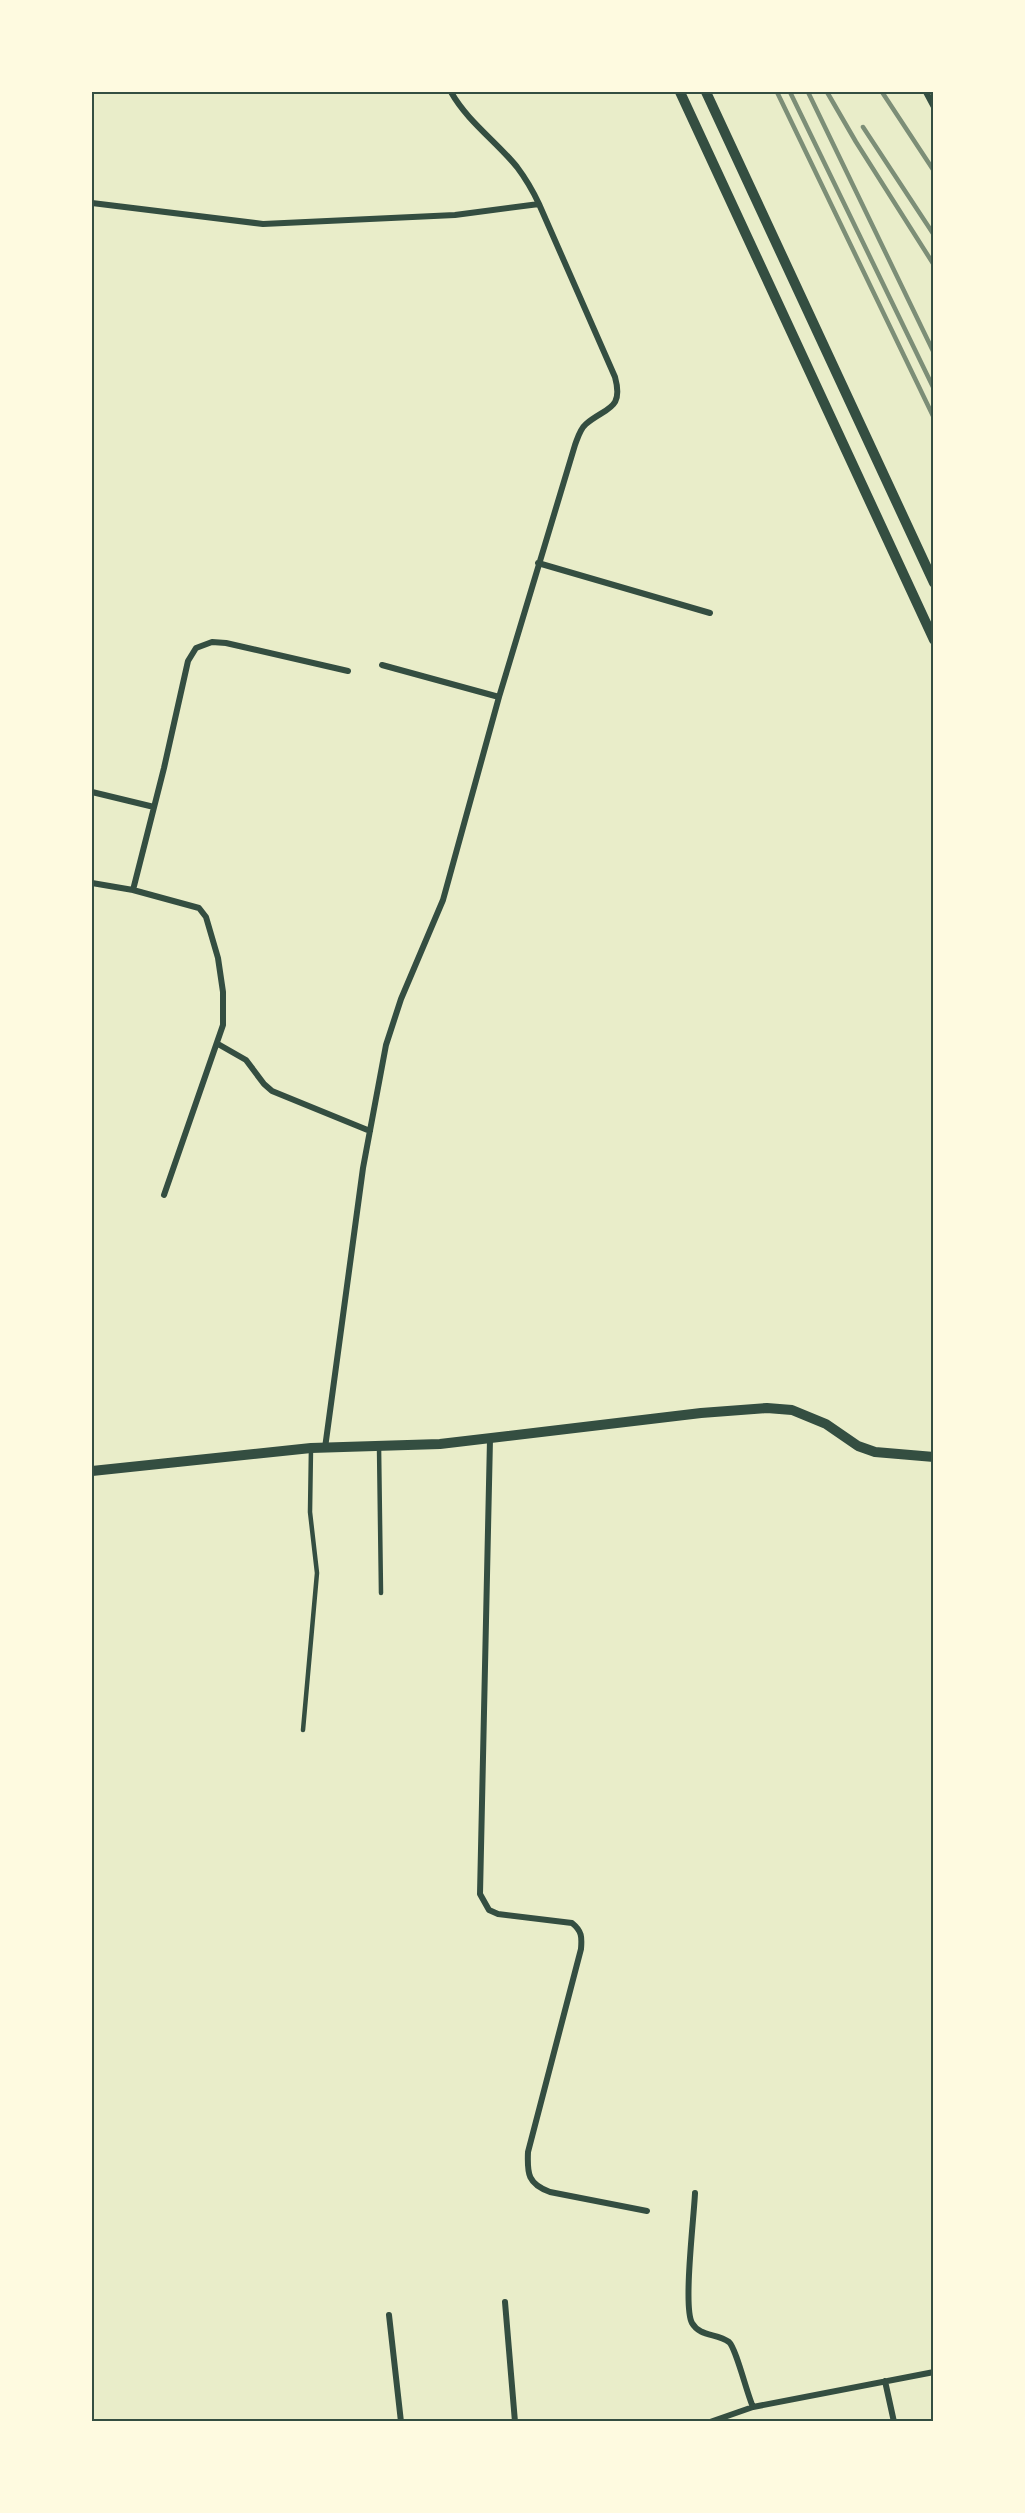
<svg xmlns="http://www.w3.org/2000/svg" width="1025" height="2513" font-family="'Alegreya Sans',sans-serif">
<rect width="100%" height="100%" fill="#e9edc9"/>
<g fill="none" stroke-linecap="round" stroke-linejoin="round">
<path stroke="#344e41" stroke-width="4.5" d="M379,1446l2,147
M303,1730l14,-157 -7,-61 1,-64"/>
<path stroke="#344e41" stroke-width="6" d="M926,92l8,15
M92,203l171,21 192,-9 84,-11
M538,563l172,50
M382,665l117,32
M92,792l62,15
M92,883l41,7 66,18 7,9 12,41 5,34v33l-59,170
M133,890l31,-122 24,-107 8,-13 16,-6 14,1 122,28
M218,1044l28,16 18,24 8,7 98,40
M490,1439l-10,455 9,16 9,4 74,9c10,8 10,14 9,26l-53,203c-1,22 0,32 22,40l97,19
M325,1448l38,-280 23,-123 15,-46 42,-99 56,-203 76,-252c3,-8 5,-16 11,-21 20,-17 38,-14 29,-47l-76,-173c-6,-13 -13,-25 -22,-37 -21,-26 -49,-45 -66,-75
M695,2193c-1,24 -12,114 -3,130 8,14 25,10 37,19 7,6 18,52 24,65
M505,2302l10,120
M389,2315l12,107
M885,2381l9,41
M710,2422l43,-15 181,-35"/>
<path stroke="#344e41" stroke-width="10" d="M680,92l254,548
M706,92l228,491
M92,1471l219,-23 129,-4 261,-31 66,-5 25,2 34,14 32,22 17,6 59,5"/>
<path stroke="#7c8e77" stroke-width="4.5" d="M777,92l157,326
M790,92l144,297
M808,92l126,261
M827,92l29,50 78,123
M882,92l52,79
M863,127l71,108"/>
</g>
<rect width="1025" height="2513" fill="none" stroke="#fefae0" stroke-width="186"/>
<rect x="93" y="93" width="839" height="2327" fill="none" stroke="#344e41" stroke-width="2"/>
</svg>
